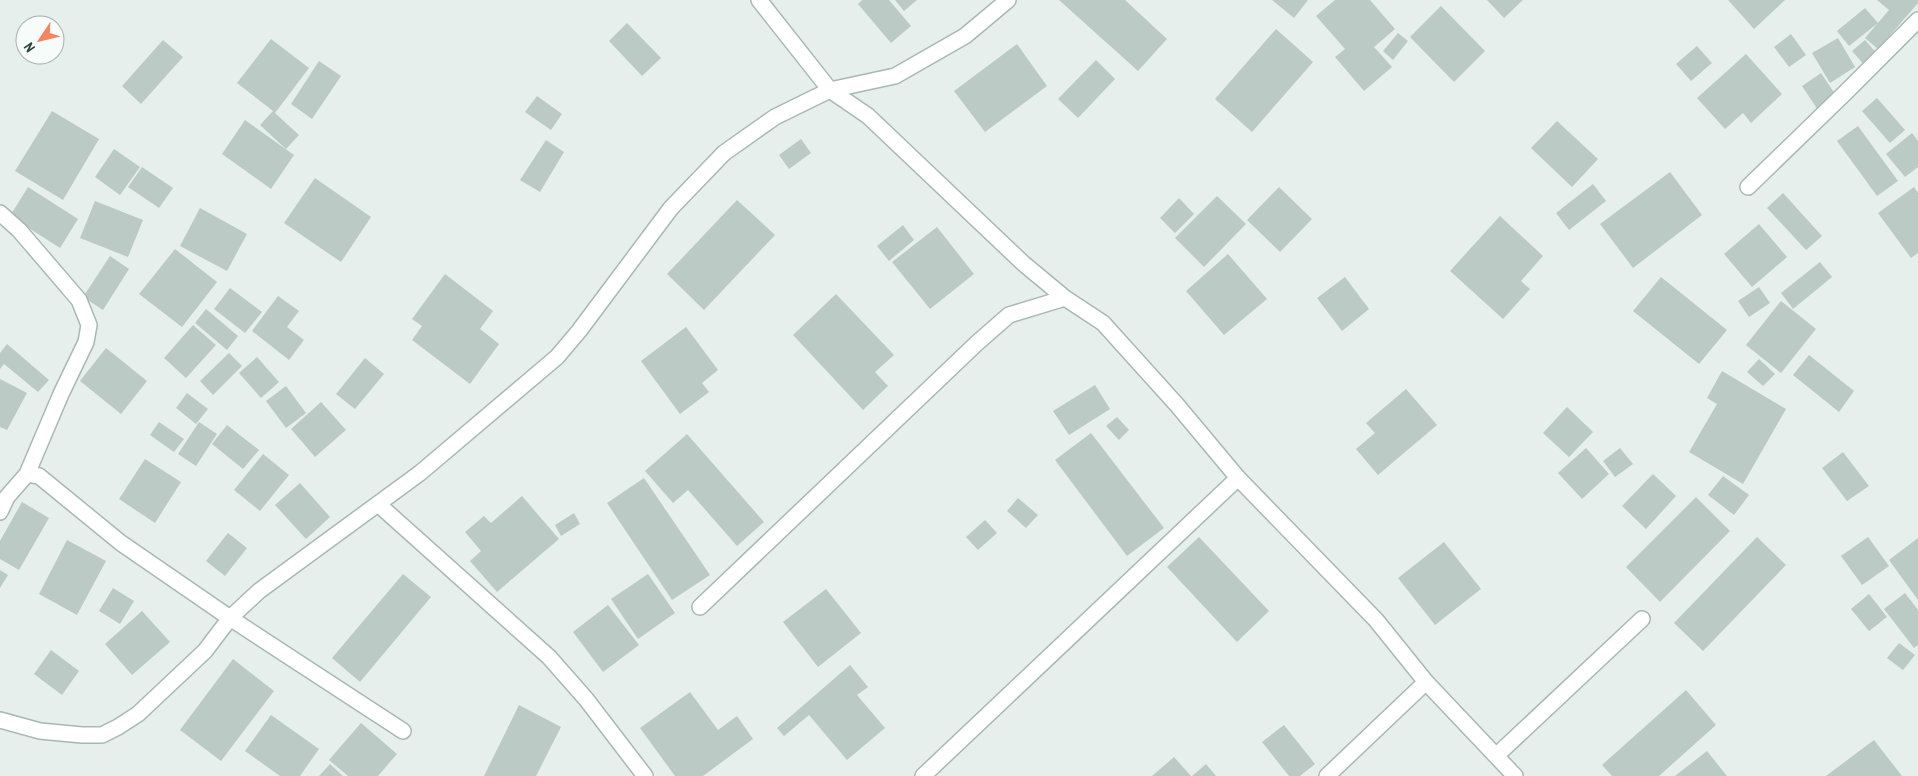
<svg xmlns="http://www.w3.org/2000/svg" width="1918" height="776" font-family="'Archivo Narrow',sans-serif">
<rect width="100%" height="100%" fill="#e6efeb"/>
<path fill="#bbcac4" d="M862,0h27l22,26 -20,17 -33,-39z
M895,0h22l-13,11z
M1059,0h66l42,39 -29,32z
M1272,0h36l-14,18z
M1335,0h35l25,29 -21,18 18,20 -28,24 -29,-34 10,-8 -29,-33z
M1487,0h36l-19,18z
M1728,0h57l-31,29z
M1877,0h41v3l-40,46 -13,-11 24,-28z
M1441,6l44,45 -31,31 -44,-45z
M1865,8l13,15 -29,23 -12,-15z
M627,23l34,35 -19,18 -33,-35z
M1276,29l37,33 -61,70 -37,-33z
M1398,33l10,8 -15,19 -10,-9z
M1791,34l15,21 -17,12 -15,-20z
M1838,38l17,29 -25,16 -18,-30z
M271,39l38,29 -34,45 24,22 -13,14 -26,-24 13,-14 -36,-28z
M163,40l20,17 -42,47 -19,-18z
M1865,40l14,16 -13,11 -14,-16z
M1017,44l30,42 -62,46 -31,-41z
M1697,46l15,17 -21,18 -15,-17z
M1746,54l36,40 -31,29 -8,-10 -18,16 -28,-31z
M1096,60l19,19 -37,39 -20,-19z
M319,61l22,15 -29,43 -21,-15z
M1821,73l16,24 -19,13 -16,-24z
M537,96l25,18 -11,16 -26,-18z
M1877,98l28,32 -15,13 -28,-32z
M52,111l47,28 -36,61 -48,-29z
M245,120l49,35 -23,34 -49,-35z
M1557,121l41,38 -26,28 -41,-39z
M1858,126l40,55 -21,15 -40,-55z
M1912,133l6,8v26l-13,10 -19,-23z
M801,139l10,14 -22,16 -10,-14z
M546,140l18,12 -24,40 -20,-12z
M114,149l26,18 -20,28 -25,-18z
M142,167l31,21 -14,20 -31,-21z
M1670,172l32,43 -69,53 -33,-44z
M315,178l56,39 -30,45 -57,-39z
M1593,184l13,17 -37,29 -13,-17z
M28,187l50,32 -18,29 -50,-32z
M1279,187l33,32 -32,33 -33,-32z
M1914,187l4,6v60l-7,5 -33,-45z
M1783,193l39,43 -16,14 -39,-42z
M1217,196l29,28 -42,43 -29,-29z
M1179,198l15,16 -19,19 -15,-15z
M737,200l38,35 -71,75 -37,-36z
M95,201l48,19 -15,37 -48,-19z
M200,208l47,26 -20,37 -47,-25z
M1500,216l43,40 -22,25 9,8 -27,30 -53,-48z
M1759,224l28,33 -35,30 -28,-33z
M903,225l11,15 -25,21 -12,-15z
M937,227l37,47 -44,35 -38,-47z
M175,249l42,33 -35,45 -43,-33z
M1228,254l39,45 -43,36 -38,-44z
M110,256l19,13 -26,41 -20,-13z
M1820,262l12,15 -39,32 -12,-16z
M445,274l48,37 -13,18 19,15 -29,40 -58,-44 10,-14 -10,-7z
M1345,277l24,32 -27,22 -25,-33z
M1661,277l66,53 -28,34 -66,-53z
M1759,287l11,16 -21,14 -11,-16z
M230,288l32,24 -17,21 -31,-24z
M836,294l58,61 -19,17 13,14 -25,24 -70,-75z
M278,296l21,15 -12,16 17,13 -15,20 -37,-29z
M1781,301l35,28 -35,44 -35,-28z
M206,309l32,27 -11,14 -32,-27z
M193,325l23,20 -30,33 -22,-20z
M686,327l32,43 -16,13 7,9 -29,22 -39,-53z
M7,344l42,36 -11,12 -34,-28 -4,5v-16z
M106,348l41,33 -26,33 -41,-33z
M229,353l13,13 -29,29 -13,-14z
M1809,355l45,36 -15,21 -46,-37z
M257,357l22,25 -18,16 -22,-25z
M365,358l19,16 -29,35 -19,-15z
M1759,359l16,15 -12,12 -16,-14z
M1722,371l64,38 -43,75 -54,-32 28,-48 -10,-6z
M0,379l27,14 -20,37 -7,-3z
M1095,385l15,24 -41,26 -16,-24z
M286,386l20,27 -20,15 -20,-27z
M1406,389l31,36 -59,50 -22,-26 19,-16 -9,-10z
M187,393l21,16 -12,15 -20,-16z
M321,402l25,28 -31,27 -24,-28z
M1567,407l26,25 -24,25 -26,-24z
M1117,417l12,13 -10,10 -13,-14z
M159,422l25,17 -10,13 -24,-17z
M199,422l18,12 -21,32 -18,-12z
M227,425l32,25 -16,19 -31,-25z
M1091,433l73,95 -37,28 -72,-96z
M687,434l77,88 -27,24 -49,-56 -15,13 -28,-32z
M1586,448l23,26 -27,25 -24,-26z
M1620,448l13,16 -18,13 -12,-16z
M1843,452l26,34 -22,15 -25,-33z
M263,454l26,21 -29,36 -26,-21z
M145,459l36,23 -26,41 -36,-24z
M1653,474l23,22 -30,33 -24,-23z
M1723,476l26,19 -15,20 -26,-20z
M644,478l66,97 -38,25 -65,-97z
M300,483l30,34 -24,22 -31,-34z
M522,496l37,43 -62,53 -27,-31 11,-10 -16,-19 19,-16 7,7z
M1696,497l34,34 -70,71 -34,-35z
M1018,498l20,17 -12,13 -19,-17z
M22,502l27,16 -30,52 -19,-11v-18z
M574,513l6,11 -19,12 -6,-11z
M985,520l12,13 -19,17 -12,-13z
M228,533l19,15 -22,28 -19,-15z
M1199,537l70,74 -32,31 -70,-75z
M1757,537l29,28 -83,86 -29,-28z
M1868,537l21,29 -27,19 -21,-29z
M1918,538v62l-29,-40z
M67,540l39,21 -29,54 -38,-21z
M1444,542l37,47 -46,36 -37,-47z
M0,570l8,5 -8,13z
M403,574l28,23 -71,85 -28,-24z
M648,574l27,39 -37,26 -27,-40z
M113,588l21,13 -14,23 -21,-13z
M826,589l35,44 -43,34 -35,-45z
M1905,593l13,17v35l-4,3 -30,-39z
M1869,594l18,23 -18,14 -18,-22z
M608,605l31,40 -36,27 -30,-40z
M142,611l28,31 -38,33 -27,-31z
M1899,643l16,12 -12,15 -16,-12z
M51,650l28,21 -17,24 -28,-21z
M233,659l41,32 -53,70 -41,-31z
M850,665l18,22 -11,8 28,33 -38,32 -38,-45 -25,21 -7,-8z
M1686,690l30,35 -57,51h-47l-10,-11z
M690,692l28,38 19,-14 16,23 -50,37h-28l-35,-48z
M519,705l42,22 -25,49h-52z
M271,715l48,34 -19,27h-20l-35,-25z
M361,723l36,31 -19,22h-30l-19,-16z
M1284,725l31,39 -15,12h-11l-27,-34z
M1874,740l28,36h-76z
M1707,751l20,25h-52z
M1174,757l17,19h-39z
M330,764l13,12h-24z
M1206,764l10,12h-24z"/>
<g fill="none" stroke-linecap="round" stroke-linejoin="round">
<defs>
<path id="minor" d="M759,0l71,90 38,26 156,148 41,34 38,25 74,82 61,73 138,142 50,62 89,94
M1748,187l98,-95 72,-72
M0,213l19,17 60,70 10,25 -3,17 -25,52 -34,80 -20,23 -7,15
M27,474l12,2 82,67 109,75 173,113
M378,504l171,153 37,42 59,77
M700,607l277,-264 32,-28 56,-17
M0,720l40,11 42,4h20l16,-8 20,-13 67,-63 25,-33 29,-27 161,-118 137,-116 22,-26 92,-123 53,-55 51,-36 55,-27 65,-14 70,-40 43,-36
M1497,755l145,-136
M923,776l315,-298
M1327,776l99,-94"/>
</defs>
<use href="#minor" stroke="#a8b8b2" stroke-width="18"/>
<use href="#minor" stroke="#fff" stroke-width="15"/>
</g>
<g transform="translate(40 40) rotate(235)"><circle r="24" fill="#f7fbf9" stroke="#a3b1ad"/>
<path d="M0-4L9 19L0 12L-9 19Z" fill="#f4845f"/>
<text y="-8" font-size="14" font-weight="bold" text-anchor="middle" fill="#24423a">N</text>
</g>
</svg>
